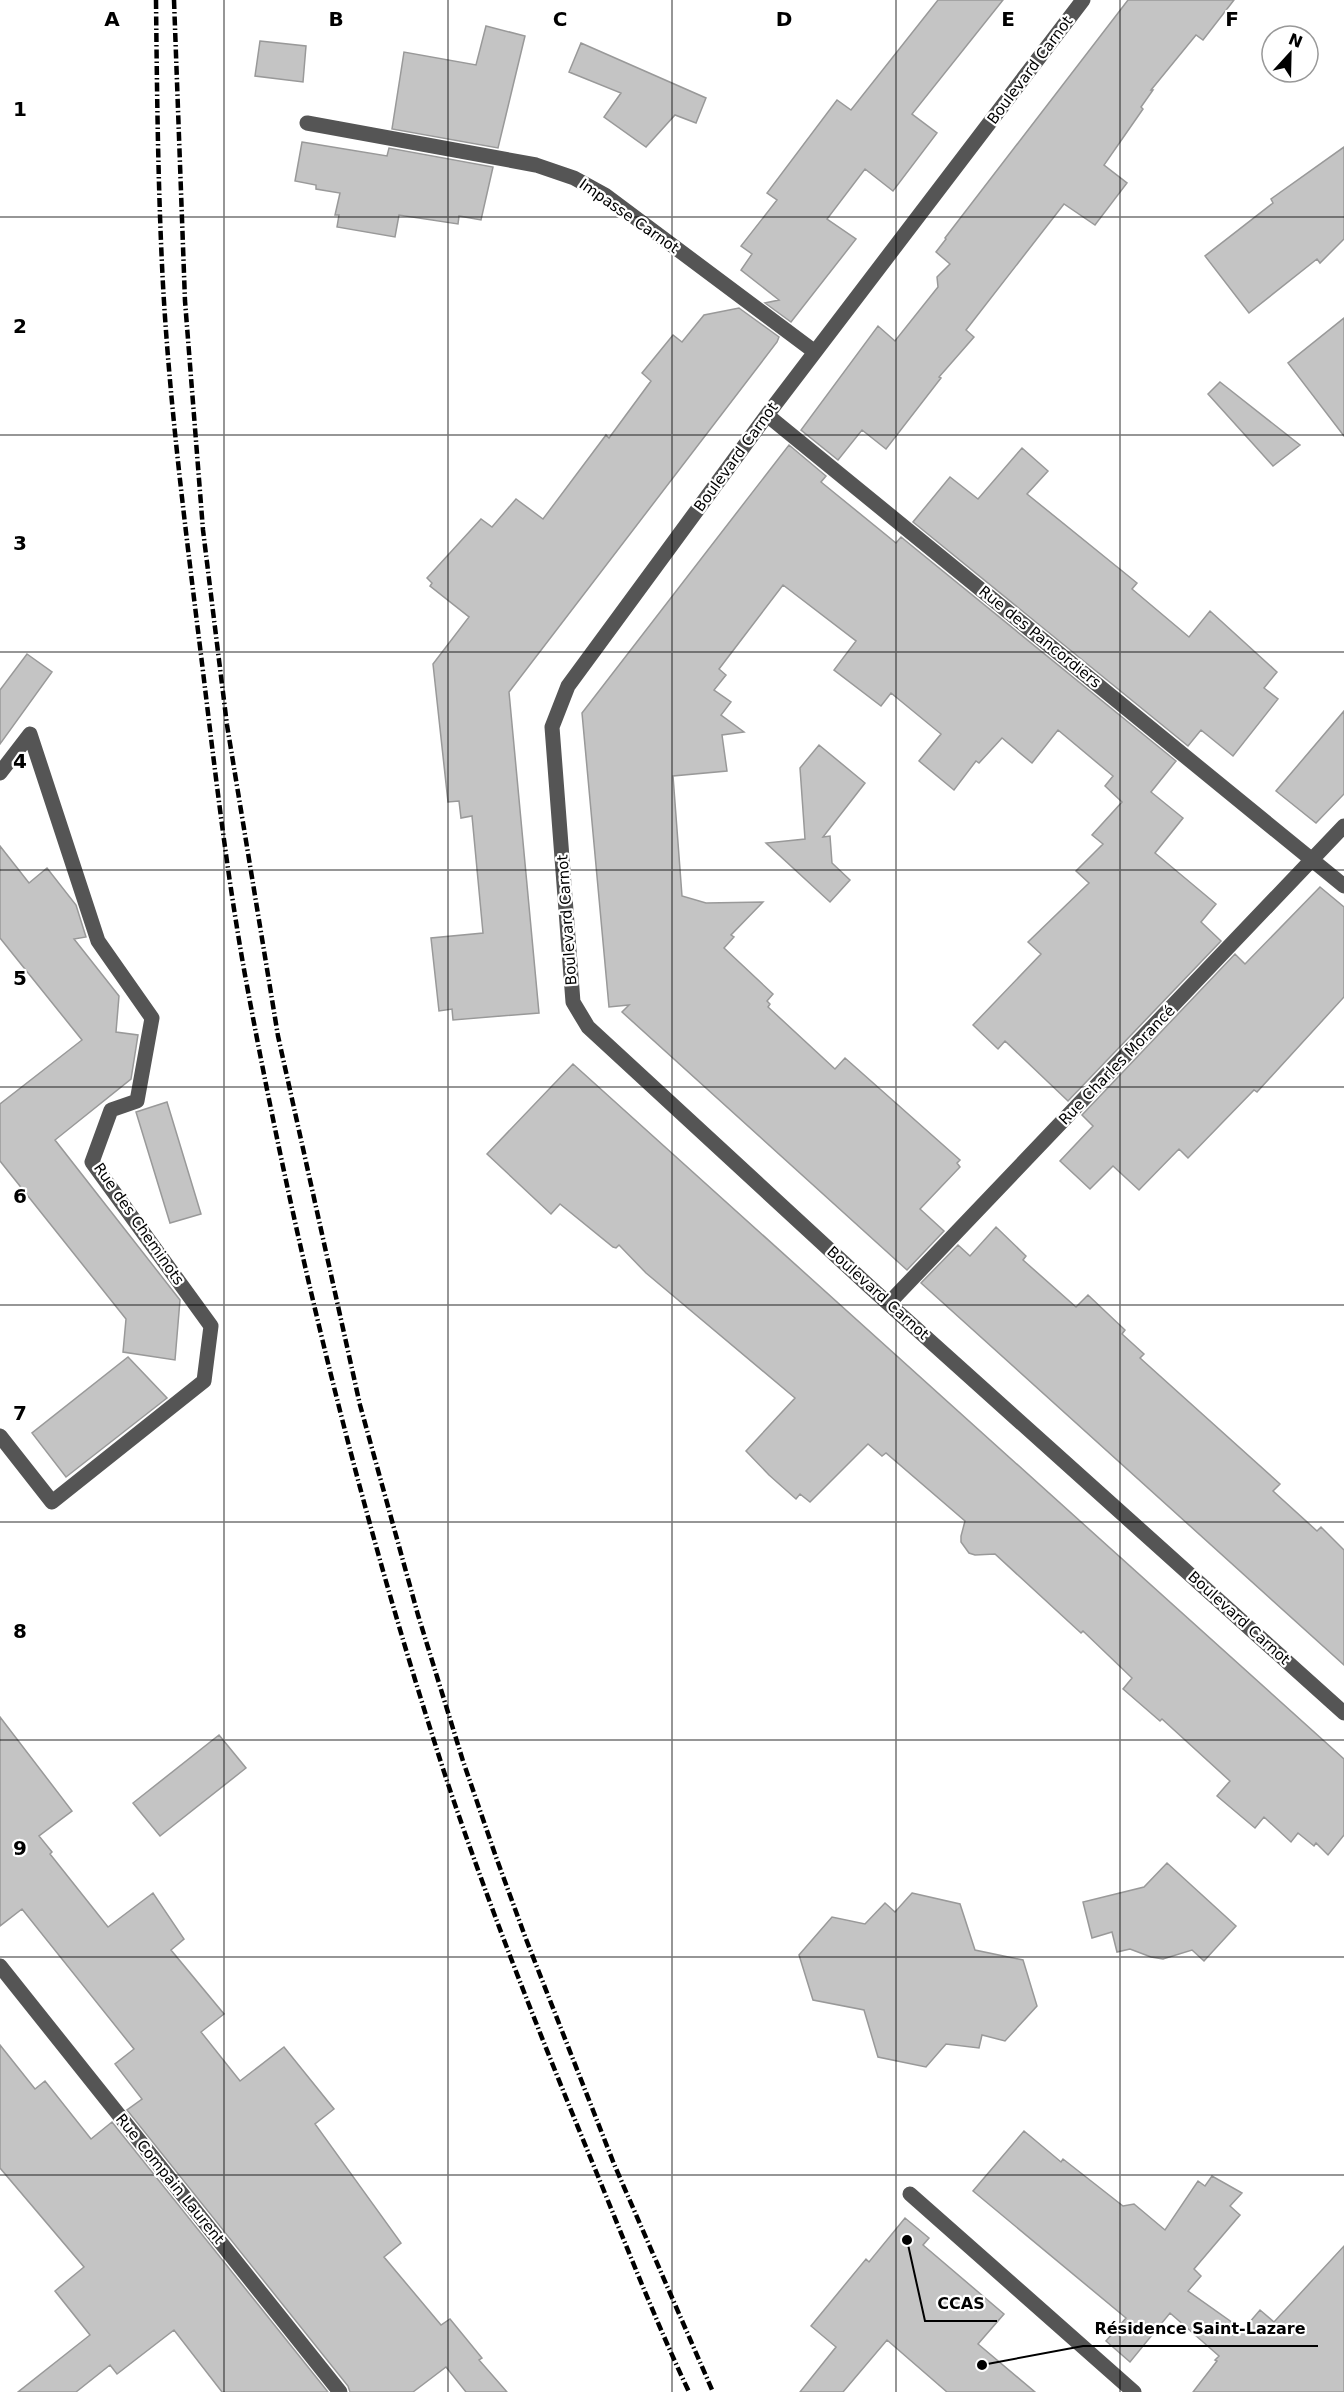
<svg xmlns="http://www.w3.org/2000/svg" width="1344" height="2392" font-family="'DejaVu Sans',sans-serif">
<rect width="100%" height="100%" fill="#fff"/>
<path fill="#c4c4c4" stroke="#999" stroke-width="1.5" d="M938,0h65l-91,114 25,19 -44,58 -28,-22 -38,50 29,20 -65,83 -26,-19 14,-3 -38,-30 11,-16 -11,-8 36,-46 -10,-7 70,-93 14,10z
M1128,0h106l-31,40 -7,-5 -45,55h2l-12,17 2,2 -39,56 23,18 -32,42 -31,-21 -98,126 8,7 -35,40 2,1 -55,71 -24,-19 -24,30 -37,-30 77,-104 17,15 43,-54 -1,-10 13,-13 -14,-12 10,-13 -1,-1z
M486,26l39,10 -27,112 -106,-19 12,-77 72,13z
M260,41l46,5 -3,36 -48,-6z
M581,43l125,55 -10,25 -21,-8 -29,32 -42,-30 17,-24 -52,-21z
M302,142l85,14 2,-8 104,19 -12,53 -22,-4 -1,8 -59,-9 -4,22 -58,-10 2,-12h-4l5,-22 -24,-4v-4l-21,-4z
M1344,147v92l-24,24 -3,-4 -68,54 -44,-57 68,-53 -2,-4z
M739,308l40,29 -2,5 -268,350 30,321 -86,7 -1,-11 -13,2 -8,-73 52,-5 -11,-117 -11,2 -2,-17 -11,1 -15,-138 36,-47 -39,-31 2,-3 -5,-5 54,-59 11,8 24,-28 27,20 63,-84 3,3 42,-57 -9,-8 31,-38 9,7 22,-27z
M1344,318v118l-56,-73z
M1220,382l80,63 -27,21 -65,-72z
M789,445l37,31 -5,6 75,61 5,-6 275,224 -25,31 32,26 -28,35 61,51 -15,18 20,19 -153,160 -63,-60 -7,8 -25,-24 68,-71 -13,-12 61,-59 -13,-12 27,-27 -11,-9 30,-33 -17,-16 8,-10 -55,-46 -26,33 -30,-25 -23,25 -3,-2 -22,29 -35,-29 22,-27 -50,-41 -10,13 -47,-36 22,-29 -73,-56 -64,84 7,6 -12,15 17,12 -10,13 23,17 -22,3 5,36 -54,5 9,120 24,7 57,-1 -32,33 3,2 -10,11 49,46 -6,7 3,3 -2,3 67,62 10,-11 115,102 -3,3 3,4 -40,42 24,22 -37,39 -285,-258 7,-7 -20,2 -27,-294z
M1022,448l26,23 -21,23 110,89 -5,6 57,48 21,-26 67,61 -13,16 14,11 -45,57 -32,-26 -13,16 -275,-224 37,-45 28,22z
M27,654l25,18 -52,72v-54z
M1344,711v83l-28,29 -40,-32z
M819,745l46,38 -42,54 7,-1 2,27 18,17 -20,22 -64,-59 39,-4 -5,-71z
M0,846l29,37 18,-15 29,37 10,32 -12,2 45,57 -3,36 22,3 -7,44 -76,61 125,160 -5,60 -52,-8 3,-33 -126,-158v-57l82,-64 -82,-102z
M1320,887l24,20v90l-87,95 -3,-2 -66,68 -9,-9 -40,41 -26,-24 -23,23 -30,-28 33,-35 -11,-11 153,-161 10,10z
M573,1064l771,695v76l-16,20 -12,-12 -2,3 -16,-13 -7,9 -27,-25 -9,11 -38,-32 13,-15 -68,-62 -2,2 -37,-32 9,-11 -49,-47 -2,2 -86,-79 -20,1 -6,-2 -8,-11v-6l4,-15 -79,-68 -4,3 -14,-12 -58,58 -10,-8 -4,5 -27,-24 -23,-24 49,-53 -149,-125 -27,-28 -3,3 -3,-1 -53,-43 -9,10 -64,-60z
M167,1102l34,112 -31,9 -34,-111z
M996,1227l30,29 -3,4 53,47 12,-12 37,35 -3,4 22,20 -4,4 140,126 -7,7 44,40 4,-4 23,23v115l-423,-382 37,-38 12,11z
M128,1357l39,41 -101,79 -34,-44z
M0,1717l72,94 -33,25 13,16 -2,2 58,73 45,-34 31,46 -13,11 53,64 -23,18 39,49 44,-34 50,62 -19,15 86,119 -17,14 57,68 9,-6 32,39 -3,2 28,32h-41l-20,-25 -33,25h-63l-2,-6 -221,-276 15,-11 -27,-35 19,-15 -112,-140 -22,17z
M219,1735l27,33 -86,68 -27,-33z
M1167,1863l69,63 -32,35 -12,-11 -29,9 -12,-2 -21,-8 -13,3 -5,-20 -20,6 -9,-36 61,-15z
M912,1893l48,11 15,46 48,10 14,46 -32,35 -23,-6 -3,13 -33,-4 -20,23 -48,-10 -14,-47 -51,-10 -14,-45 33,-38 33,7 20,-21 10,9z
M0,2045l35,44 10,-8 46,58 21,-17 216,270h-106l-48,-62 -57,44 -7,-9 -34,27h-58l72,-57 -35,-44 29,-24 -84,-99z
M1024,2131l37,31 2,-3 60,47 11,-2 31,26 33,-49 7,5 7,-10 30,17 -12,13 10,9 -46,54 7,7 -13,15 55,39 17,-20 14,12 70,-76v146h-151l24,-31 -2,-1 4,-4 -49,-43 -40,49 -24,-21 20,-23 -153,-127z
M905,2218l24,20 -6,7 81,69 -26,30 57,48h-88l-60,-52 -44,52h-43l36,-45 -25,-21 55,-67 3,3z"/>
<g fill="none" stroke-linecap="round" stroke-linejoin="round">
<path stroke="#555" stroke-width="15" d="M1083,0l-316,415 -199,271 -16,41 21,275 15,25 283,261 473,425
M307,123l229,42 38,13 31,17 210,157
M767,415l577,471
M0,773l30,-39 68,207 54,77 -15,83 -26,9 -19,52 119,164 -7,55 -152,121 -52,-66
M889,1303l455,-477
M0,1966l340,426
M910,2194l224,198"/>
<path stroke="#000" stroke-width="4.5" stroke-dasharray="9 3 1.5 3" stroke-linecap="butt" d="M156,0c1,95 2,190 7,285 7,124 23,248 38,370 13,107 25,214 44,320 50,272 116,542 202,806 46,137 100,271 155,405 28,69 55,138 87,206
M174,0l11,301 18,229 24,195 51,311 82,369 58,210 45,146 33,96 30,82 88,225 99,228"/>
</g>
<path fill="none" stroke="#000" stroke-width="1.5" stroke-opacity="0.55" d="M224,0v2392M448,0v2392M672,0v2392M896,0v2392M1120,0v2392M0,217h1344M0,435h1344M0,652h1344M0,870h1344M0,1087h1344M0,1305h1344M0,1522h1344M0,1740h1344M0,1957h1344M0,2175h1344"/>
<g text-anchor="middle" dominant-baseline="central" stroke-width="4.5" stroke-linejoin="round" paint-order="stroke">
<g font-size="15" fill="#000" stroke="#fff">
<text transform="translate(1030 70) rotate(-53)">Boulevard Carnot</text>
<text transform="translate(629 216) rotate(35)">Impasse Carnot</text>
<text transform="translate(736 457) rotate(-54)">Boulevard Carnot</text>
<text transform="translate(1040 637) rotate(39)">Rue des Pancordiers</text>
<text transform="translate(567 920) rotate(-94)">Boulevard Carnot</text>
<text transform="translate(1117 1065) rotate(-46)">Rue Charles Morancé</text>
<text transform="translate(139 1224) rotate(55)">Rue des Cheminots</text>
<text transform="translate(878 1293) rotate(42)">Boulevard Carnot</text>
<text transform="translate(1239 1618) rotate(42)">Boulevard Carnot</text>
<text transform="translate(170 2179) rotate(51)">Rue Compain Laurent</text>
</g>
</g>
<g font-size="20" text-anchor="middle" font-weight="bold" fill="#000" stroke="#fff" stroke-width="4.5" stroke-linejoin="round" paint-order="stroke">
<text x="112" y="26">A</text>
<text x="336" y="26">B</text>
<text x="560" y="26">C</text>
<text x="784" y="26">D</text>
<text x="1008" y="26">E</text>
<text x="1232" y="26">F</text>
<text x="20" y="116">1</text>
<text x="20" y="333">2</text>
<text x="20" y="550">3</text>
<text x="20" y="768">4</text>
<text x="20" y="985">5</text>
<text x="20" y="1203">6</text>
<text x="20" y="1420">7</text>
<text x="20" y="1638">8</text>
<text x="20" y="1855">9</text>
</g>
<path fill="none" stroke="#000" stroke-width="2" d="M907 2240L925 2321H997M982 2365L1083 2346H1318"/>
<g fill="#000" stroke="#fff" stroke-width="2">
<circle cx="907" cy="2240" r="6"/>
<circle cx="982" cy="2365" r="6"/>
</g>
<g font-size="16" text-anchor="middle" font-weight="bold" fill="#000" stroke="#fff" stroke-width="4.5" stroke-linejoin="round" paint-order="stroke">
<text x="961" y="2309">CCAS</text>
<text x="1200" y="2334">Résidence Saint-Lazare</text>
</g>
<g transform="translate(1290 54) rotate(22)"><circle r="28" fill="#ffffff" stroke="#999999" stroke-width="1.5"/>
<path d="M0-4.5L10 22L0 15L-10 22Z" fill="#000000"/>
<text y="-9" font-size="16" font-weight="bold" text-anchor="middle" fill="#000000">N</text>
</g>
</svg>
